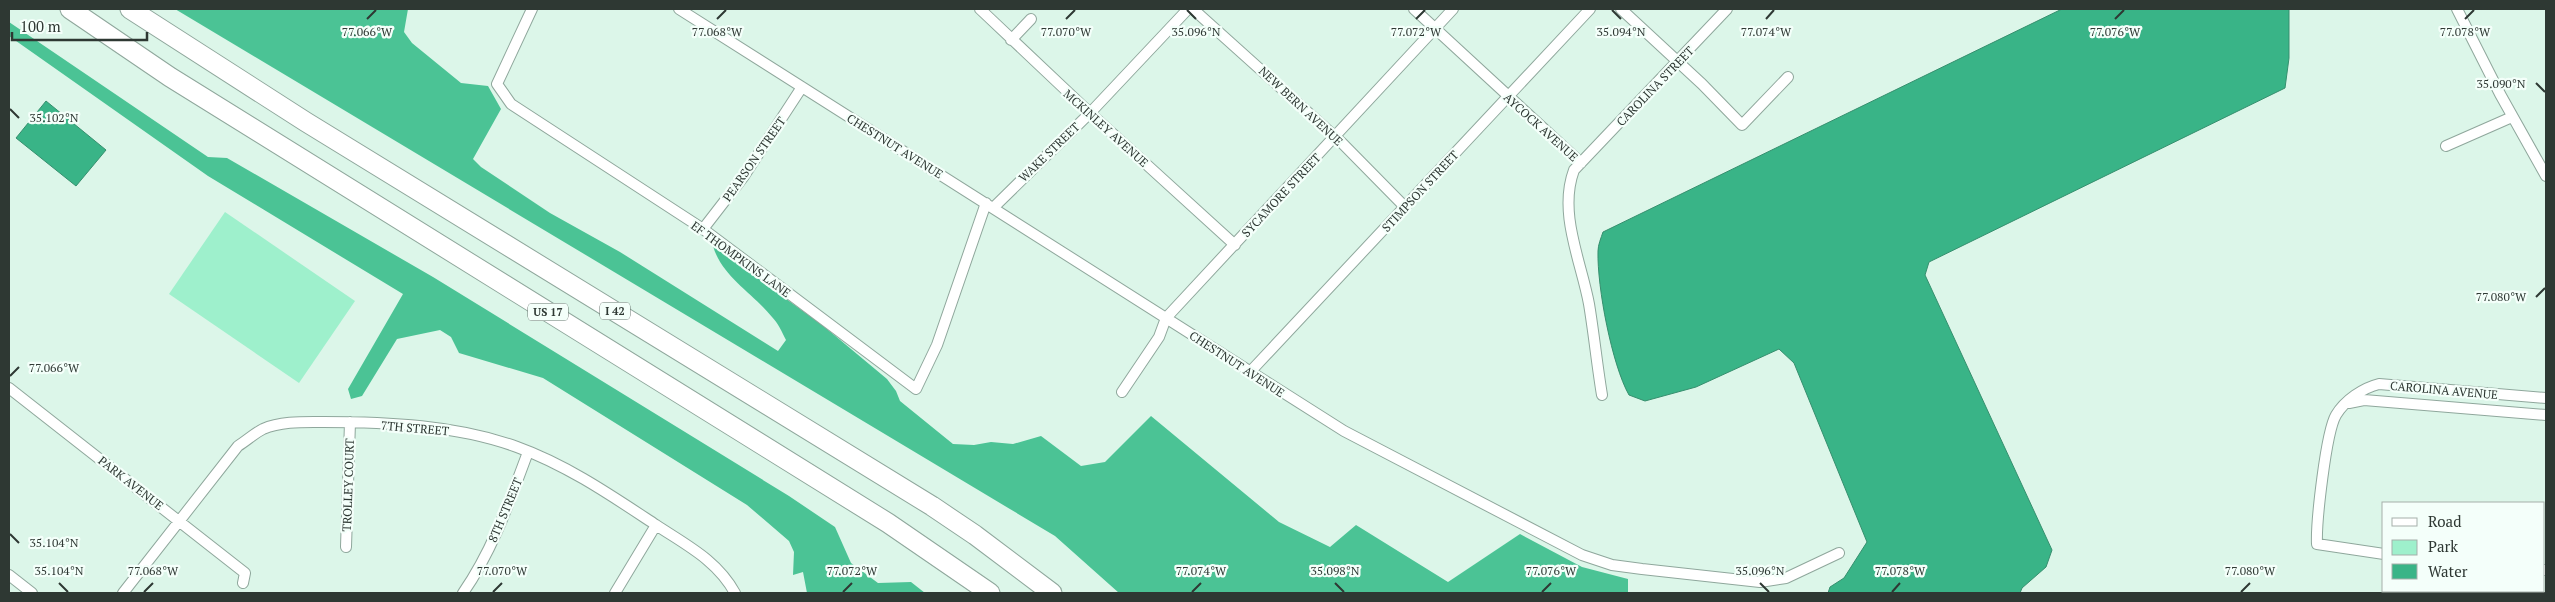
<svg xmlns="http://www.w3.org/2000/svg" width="2555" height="602" font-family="'PT Serif',serif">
<rect width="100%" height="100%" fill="#dcf6e9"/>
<path fill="#9ef0cc" d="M225,212l130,89 -56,82 -130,-89z"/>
<path fill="#4bc395" d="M175,9h233l-4,23 8,11 49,40 27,3 13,23 -28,50 8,8 69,46 70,39 158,99 8,-11c-4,-8 -8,-17 -14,-23 -19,-24 -50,-40 -59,-71l108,78 66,55 9,12 4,10 53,43 21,1 17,-3 22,2 28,-8 40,30 24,-4 46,-46 128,106 51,25 26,-22 92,57 72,-48 62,33 46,12v14h-509l-64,-57z
M9,22l199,135 19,1 206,119 356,219 46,31 16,36 27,20 33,-1 14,11h-118l-4,-21 -10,3 1,-23 -5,-11 -42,-36 -204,-127 -84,-25 -8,-16 -11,-7 -43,9 -35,57 -11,3 -3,-10 55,-95 -195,-118 -199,-140z"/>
<path fill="#39b487" stroke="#368f6e" d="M2062,9h227v49l-4,30 -356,174 -4,13 127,275 -6,17 -24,21 -2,5h-192l2,-6 14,-9 23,-36 -73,-179 -15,-14 -83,38 -51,14 -16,-6c-17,-30 -32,-108 -31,-144 0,-6 3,-13 5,-19z
M46,101l60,49 -30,36 -60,-48z"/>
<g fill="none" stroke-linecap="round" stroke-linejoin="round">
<defs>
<path id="minor" d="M532,9l-35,75 14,20 192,125 213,160 21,-44 49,-142
M679,9l665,422 238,124 30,10 30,4 118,13 26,-4 53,-25
M980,9l110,104 145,132
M1193,9l149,134 63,64
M1414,9l167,154
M1621,9l81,75 40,41 46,-48
M2457,9l43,85 46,82
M1011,40l20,-21
M2446,146l66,-29
M993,208l97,-95 98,-104
M703,229l41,-53 58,-89
M1250,372l340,-363
M9,388l236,185 -2,10
M1122,392l37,-55 7,-19 287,-309
M1602,395c-5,-30 -8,-61 -13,-91 -8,-43 -31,-91 -15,-134l153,-161
M2349,403l15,-3 182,15
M346,547l4,-125
M2384,554l-67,-10c-1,-22 9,-112 19,-129 9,-15 27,-27 43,-31l167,14
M2544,570h2
M9,575l23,18
M123,593l115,-147c8,-5 17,-13 25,-17 18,-8 41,-7 60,-7 64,0 134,3 194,25 50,18 95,49 139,78 30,20 61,35 79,68
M463,593c30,-43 47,-93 65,-141
M615,593l41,-68"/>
<path id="motorway" d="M70,9l100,68 718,446 102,70
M130,9l176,113 626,384 43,29 77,58"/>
</defs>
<use href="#minor" stroke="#8fa79c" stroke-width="12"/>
<use href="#motorway" stroke="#8fa79c" stroke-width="21"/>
<use href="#minor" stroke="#fff" stroke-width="10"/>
<use href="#motorway" stroke="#fff" stroke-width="19"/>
</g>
<path fill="none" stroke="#2e3833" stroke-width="2" d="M1187,10l9,9M1612,10l9,9M367,19l9,-9M717,19l9,-9M1066,19l9,-9M1416,19l9,-9M1766,19l8,-9M2115,19l9,-9M2465,19l9,-9M2536,83l9,9M10,109l9,9M2536,297l9,-9M10,376l9,-9M10,534l9,9M59,583l9,9M1335,583l9,9M1760,583l9,9M144,592l9,-9M493,592l9,-9M843,592l9,-9M1192,592l9,-9M1542,592l9,-9M1892,592l8,-9M2241,592l9,-9"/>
<g text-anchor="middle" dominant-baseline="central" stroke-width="4.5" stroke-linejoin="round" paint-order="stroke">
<g fill="#f4fffa" stroke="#69746f" stroke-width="1">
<rect x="600" y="302.5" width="30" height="17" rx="4"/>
<rect x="528" y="303.5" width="40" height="17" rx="4"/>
</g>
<g font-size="11" font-weight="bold" fill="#2e3833">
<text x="615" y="311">I 42</text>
<text x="548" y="312">US 17</text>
</g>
<g font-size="12" fill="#2e3833" stroke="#f4fffa">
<text transform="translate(1655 86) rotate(-46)">CAROLINA STREET</text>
<text transform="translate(1301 106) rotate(43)">NEW BERN AVENUE</text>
<text transform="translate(1541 127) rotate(42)">AYCOCK AVENUE</text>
<text transform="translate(1106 128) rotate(42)">MCKINLEY AVENUE</text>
<text transform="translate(895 146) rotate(32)">CHESTNUT AVENUE</text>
<text transform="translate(1049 152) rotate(-44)">WAKE STREET</text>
<text transform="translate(754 159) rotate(-55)">PEARSON STREET</text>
<text transform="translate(1420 191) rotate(-47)">STIMPSON STREET</text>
<text transform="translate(1281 195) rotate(-47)">SYCAMORE STREET</text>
<text transform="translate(741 259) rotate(36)">EF THOMPKINS LANE</text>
<text transform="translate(1237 364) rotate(33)">CHESTNUT AVENUE</text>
<text transform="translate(2444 390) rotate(5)">CAROLINA AVENUE</text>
<text transform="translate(415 428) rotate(5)">7TH STREET</text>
<text transform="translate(131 483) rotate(38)">PARK AVENUE</text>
<text transform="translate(348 485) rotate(-88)">TROLLEY COURT</text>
<text transform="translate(505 510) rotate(-67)">8TH STREET</text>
</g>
</g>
<g font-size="12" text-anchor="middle" fill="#2e3833" stroke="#f4fffa" stroke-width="4.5" stroke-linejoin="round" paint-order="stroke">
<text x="367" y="36">77.066°W</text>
<text x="717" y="36">77.068°W</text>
<text x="1066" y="36">77.070°W</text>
<text x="1196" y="36">35.096°N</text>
<text x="1416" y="36">77.072°W</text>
<text x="1621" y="36">35.094°N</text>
<text x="1766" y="36">77.074°W</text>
<text x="2115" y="36">77.076°W</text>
<text x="2465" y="36">77.078°W</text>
<text x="2501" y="88">35.090°N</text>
<text x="54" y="122">35.102°N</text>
<text x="2501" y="301">77.080°W</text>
<text x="54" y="372">77.066°W</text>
<text x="54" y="547">35.104°N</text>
<text x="59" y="575">35.104°N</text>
<text x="153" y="575">77.068°W</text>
<text x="502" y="575">77.070°W</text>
<text x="852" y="575">77.072°W</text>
<text x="1201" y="575">77.074°W</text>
<text x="1335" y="575">35.098°N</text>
<text x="1551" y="575">77.076°W</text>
<text x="1760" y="575">35.096°N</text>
<text x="1900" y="575">77.078°W</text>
<text x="2250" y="575">77.080°W</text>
</g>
<rect width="2555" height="602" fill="none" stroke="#2e3833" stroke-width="20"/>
<rect x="2382" y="502" width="162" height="90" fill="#f4fffa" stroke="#a5afaa"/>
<rect x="2392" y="518" width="25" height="8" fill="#ffffff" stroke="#a5afaa"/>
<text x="2428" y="527" font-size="15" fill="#2e3833">Road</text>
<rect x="2392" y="540" width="25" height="15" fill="#9ef0cc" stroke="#a5afaa"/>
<text x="2428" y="552" font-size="15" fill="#2e3833">Park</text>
<rect x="2392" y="564" width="25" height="15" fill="#39b487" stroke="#a5afaa"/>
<text x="2428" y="577" font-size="15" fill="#2e3833">Water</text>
<path d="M12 32v8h135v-8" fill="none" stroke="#2e3833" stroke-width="2.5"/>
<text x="20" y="32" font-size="15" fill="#2e3833" stroke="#f4fffa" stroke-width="4" paint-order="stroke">100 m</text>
</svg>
